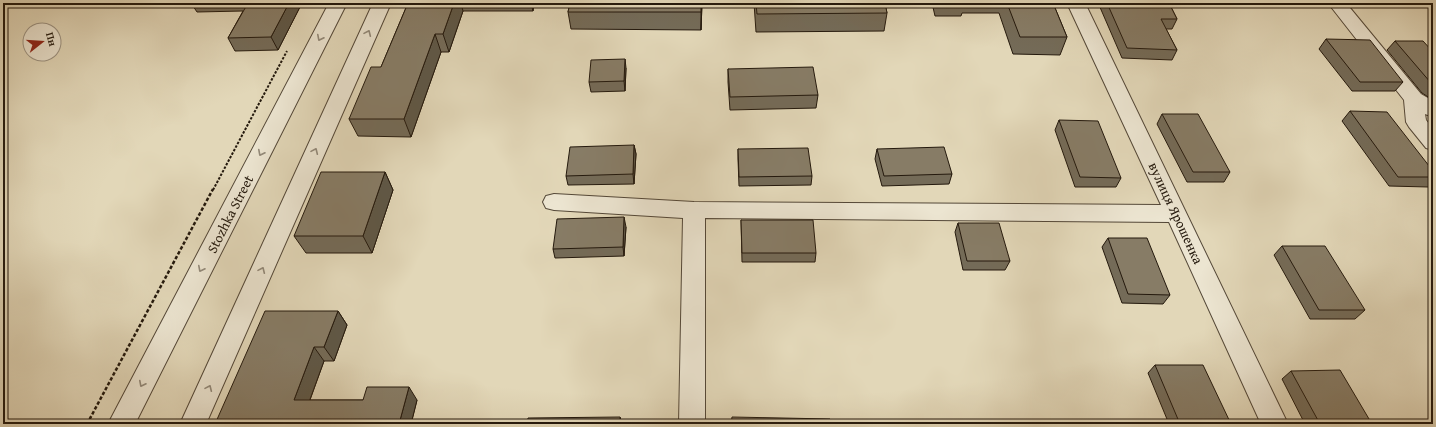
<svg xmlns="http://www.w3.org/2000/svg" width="1436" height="427" font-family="'Gentium Book Plus',serif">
<rect width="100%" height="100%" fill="#e2d7b8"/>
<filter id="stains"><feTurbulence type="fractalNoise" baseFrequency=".005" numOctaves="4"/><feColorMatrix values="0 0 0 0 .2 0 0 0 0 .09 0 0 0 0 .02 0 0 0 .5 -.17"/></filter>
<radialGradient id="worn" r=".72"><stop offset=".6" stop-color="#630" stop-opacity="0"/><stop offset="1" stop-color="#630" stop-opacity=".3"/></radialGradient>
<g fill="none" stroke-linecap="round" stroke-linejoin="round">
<defs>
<path id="minor" d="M329,3h18l-212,421h-27z
M373,3h18l-185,421h-26z
M1067,3h18l203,421h-27l-92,-202 -464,-4v206h-26l4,-206 -129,-8 -8,-2 -3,-6 3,-6 8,-2 140,8 467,3z
M1328,3h18l75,91 12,7v16l-8,-3 1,6 7,9v21l-7,-2 -17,-21 -3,-5 -2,-22z"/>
</defs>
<use href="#minor" stroke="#544838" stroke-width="2"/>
<path stroke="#24190d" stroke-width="2" stroke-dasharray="2.5 1.5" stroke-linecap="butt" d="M213,190l74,-139"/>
<path stroke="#24190d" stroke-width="2.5" stroke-dasharray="3.5 2" stroke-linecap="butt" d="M87,424l126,-235"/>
<use href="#minor" fill="#ece5d1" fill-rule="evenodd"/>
</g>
<path fill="#746b58" stroke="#24190d" d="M191,3h111l-24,47 -43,1 -7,-13 15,-27 -46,1z
M408,3h126l-1,8h-70l-14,41h-8l-30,85 -53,-1 -9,-17 32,-52z
M570,3h132l-1,27 -130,-1 -3,-17z
M754,3h131l2,10 -3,18 -128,1z
M932,3h121l14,34 -7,18 -47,-1 -14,-41h-37l-1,3h-26z
M1100,3h69l8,16 -5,10h-6l11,21 -5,10 -50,-2 -23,-53z
M1326,39l77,43 -8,9h-43l-33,-42z
M1395,41l38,11v48l-11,-7 -35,-43z
M626,68l-1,23 -34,1 -2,-10z
M728,69l90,26 -2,13 -86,2 -2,-28z
M1350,111l83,60v11l-5,5 -39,-1 -47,-65z
M1162,114l68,58 -6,10h-37l-30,-58z
M1059,120l62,58 -5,9h-41l-20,-57z
M634,145l2,9 -2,30 -66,1 -2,-9z
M738,149l74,27 -1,9 -72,1 -1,-27z
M877,149l75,25 -3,10 -67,2 -7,-27z
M385,172l8,18 -21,63h-66l-12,-17z
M741,220l75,33 -1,9h-73z
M958,223l52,38 -5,9h-42l-8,-38z
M626,227l-2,29 -69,2 -2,-9z
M1108,238l62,57 -7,9 -41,-1 -20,-56z
M1282,246l83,64 -10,9h-45l-36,-64z
M338,311l9,14 -13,36h-10l-14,39h107l-6,24h-196z
M1155,365l76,59h-62l-21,-51z
M1291,371l81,53h-67l-23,-45z"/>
<path fill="#5e5747" stroke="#24190d" d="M289,3h13l-24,47 -7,-13z
M454,3h7l2,8 -14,41 -6,-18z
M531,3h3l-1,8z
M701,3h1l-1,27z
M435,34l6,18 -30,85 -7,-18z
M625,59l1,9 -1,23 -1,-10z
M634,145l2,9 -2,30 -1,-10z
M385,172l8,18 -21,63 -9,-17z
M624,217l2,10 -2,29 -1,-9z
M338,311l9,14 -13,36 -10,-14z
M314,347l10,14 -19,52 -11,-13z
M409,387l8,13 -6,24h-12z
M620,417l2,7h-2z"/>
<path fill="#877c66" stroke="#24190d" d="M248,3h41l-18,34 -43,1z
M408,3h46l-11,31h-8l-31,85h-55l22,-52h10z
M570,3h131v9h-133z
M756,3h129l2,10 -130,1z
M1007,3h46l14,34h-47z
M1107,3h62l8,16h-16l16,31 -50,-2z
M1326,39l44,1 33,42h-43z
M1395,41h28l10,11v33l-2,-2z
M625,59l-1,22 -35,1 2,-22z
M813,67l5,28 -88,2 -2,-28z
M1350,111l37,1 46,59v6h-35z
M1162,114h36l32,58h-37z
M1059,120l39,1 23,57 -41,-1z
M634,145l-1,29 -67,2 4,-29z
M944,147l8,27 -68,2 -7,-27z
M808,148l4,28 -73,1 -1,-28z
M321,172h64l-22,64h-69z
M624,217l-1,30 -70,2 4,-30z
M741,220h72l3,33h-74z
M958,223h41l11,38h-43z
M1108,238h39l23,57 -42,-1z
M1282,246h43l40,64h-46z
M265,311h73l-14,36h-10l-20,53h69l4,-13h42l-10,37h-184z
M1155,365h48l28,59h-51z
M1340,370l32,54h-52l-29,-53z
M620,417v7h-93l1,-6z
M732,417l98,2v5h-99z"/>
<defs><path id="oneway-chevron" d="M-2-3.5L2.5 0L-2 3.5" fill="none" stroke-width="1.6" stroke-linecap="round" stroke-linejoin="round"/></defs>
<g stroke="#928979">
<use href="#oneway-chevron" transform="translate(368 33) rotate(-66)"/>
<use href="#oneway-chevron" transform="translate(320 38) rotate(117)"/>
<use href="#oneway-chevron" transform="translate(315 151) rotate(-66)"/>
<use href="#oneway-chevron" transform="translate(261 153) rotate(117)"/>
<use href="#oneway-chevron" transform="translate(201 269) rotate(117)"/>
<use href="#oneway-chevron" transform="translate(262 270) rotate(-66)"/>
<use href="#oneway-chevron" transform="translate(142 384) rotate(117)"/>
<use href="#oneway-chevron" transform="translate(209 388) rotate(-66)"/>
</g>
<g text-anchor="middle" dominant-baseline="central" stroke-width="3" stroke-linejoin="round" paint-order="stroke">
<g font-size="14" fill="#24190d" stroke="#ece5d1">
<text transform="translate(1176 213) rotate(65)">вулиця Ярошенка</text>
<text transform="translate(230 214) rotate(-63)">Stozhka Street</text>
</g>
</g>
<rect width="1436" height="427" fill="none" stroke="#e2d7b8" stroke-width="16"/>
<rect x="4" y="4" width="1428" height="419" fill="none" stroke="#24190d" stroke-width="2"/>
<rect x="8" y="8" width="1420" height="411" fill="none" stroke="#24190d"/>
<g transform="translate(42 42) rotate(73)"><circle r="19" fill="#ece5d1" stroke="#9c9383"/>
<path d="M0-3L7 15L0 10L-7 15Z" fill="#8f2418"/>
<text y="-6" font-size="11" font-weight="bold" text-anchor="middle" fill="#24190d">Пн</text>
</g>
<rect width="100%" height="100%" filter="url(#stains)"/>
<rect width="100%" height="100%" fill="url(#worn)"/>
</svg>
